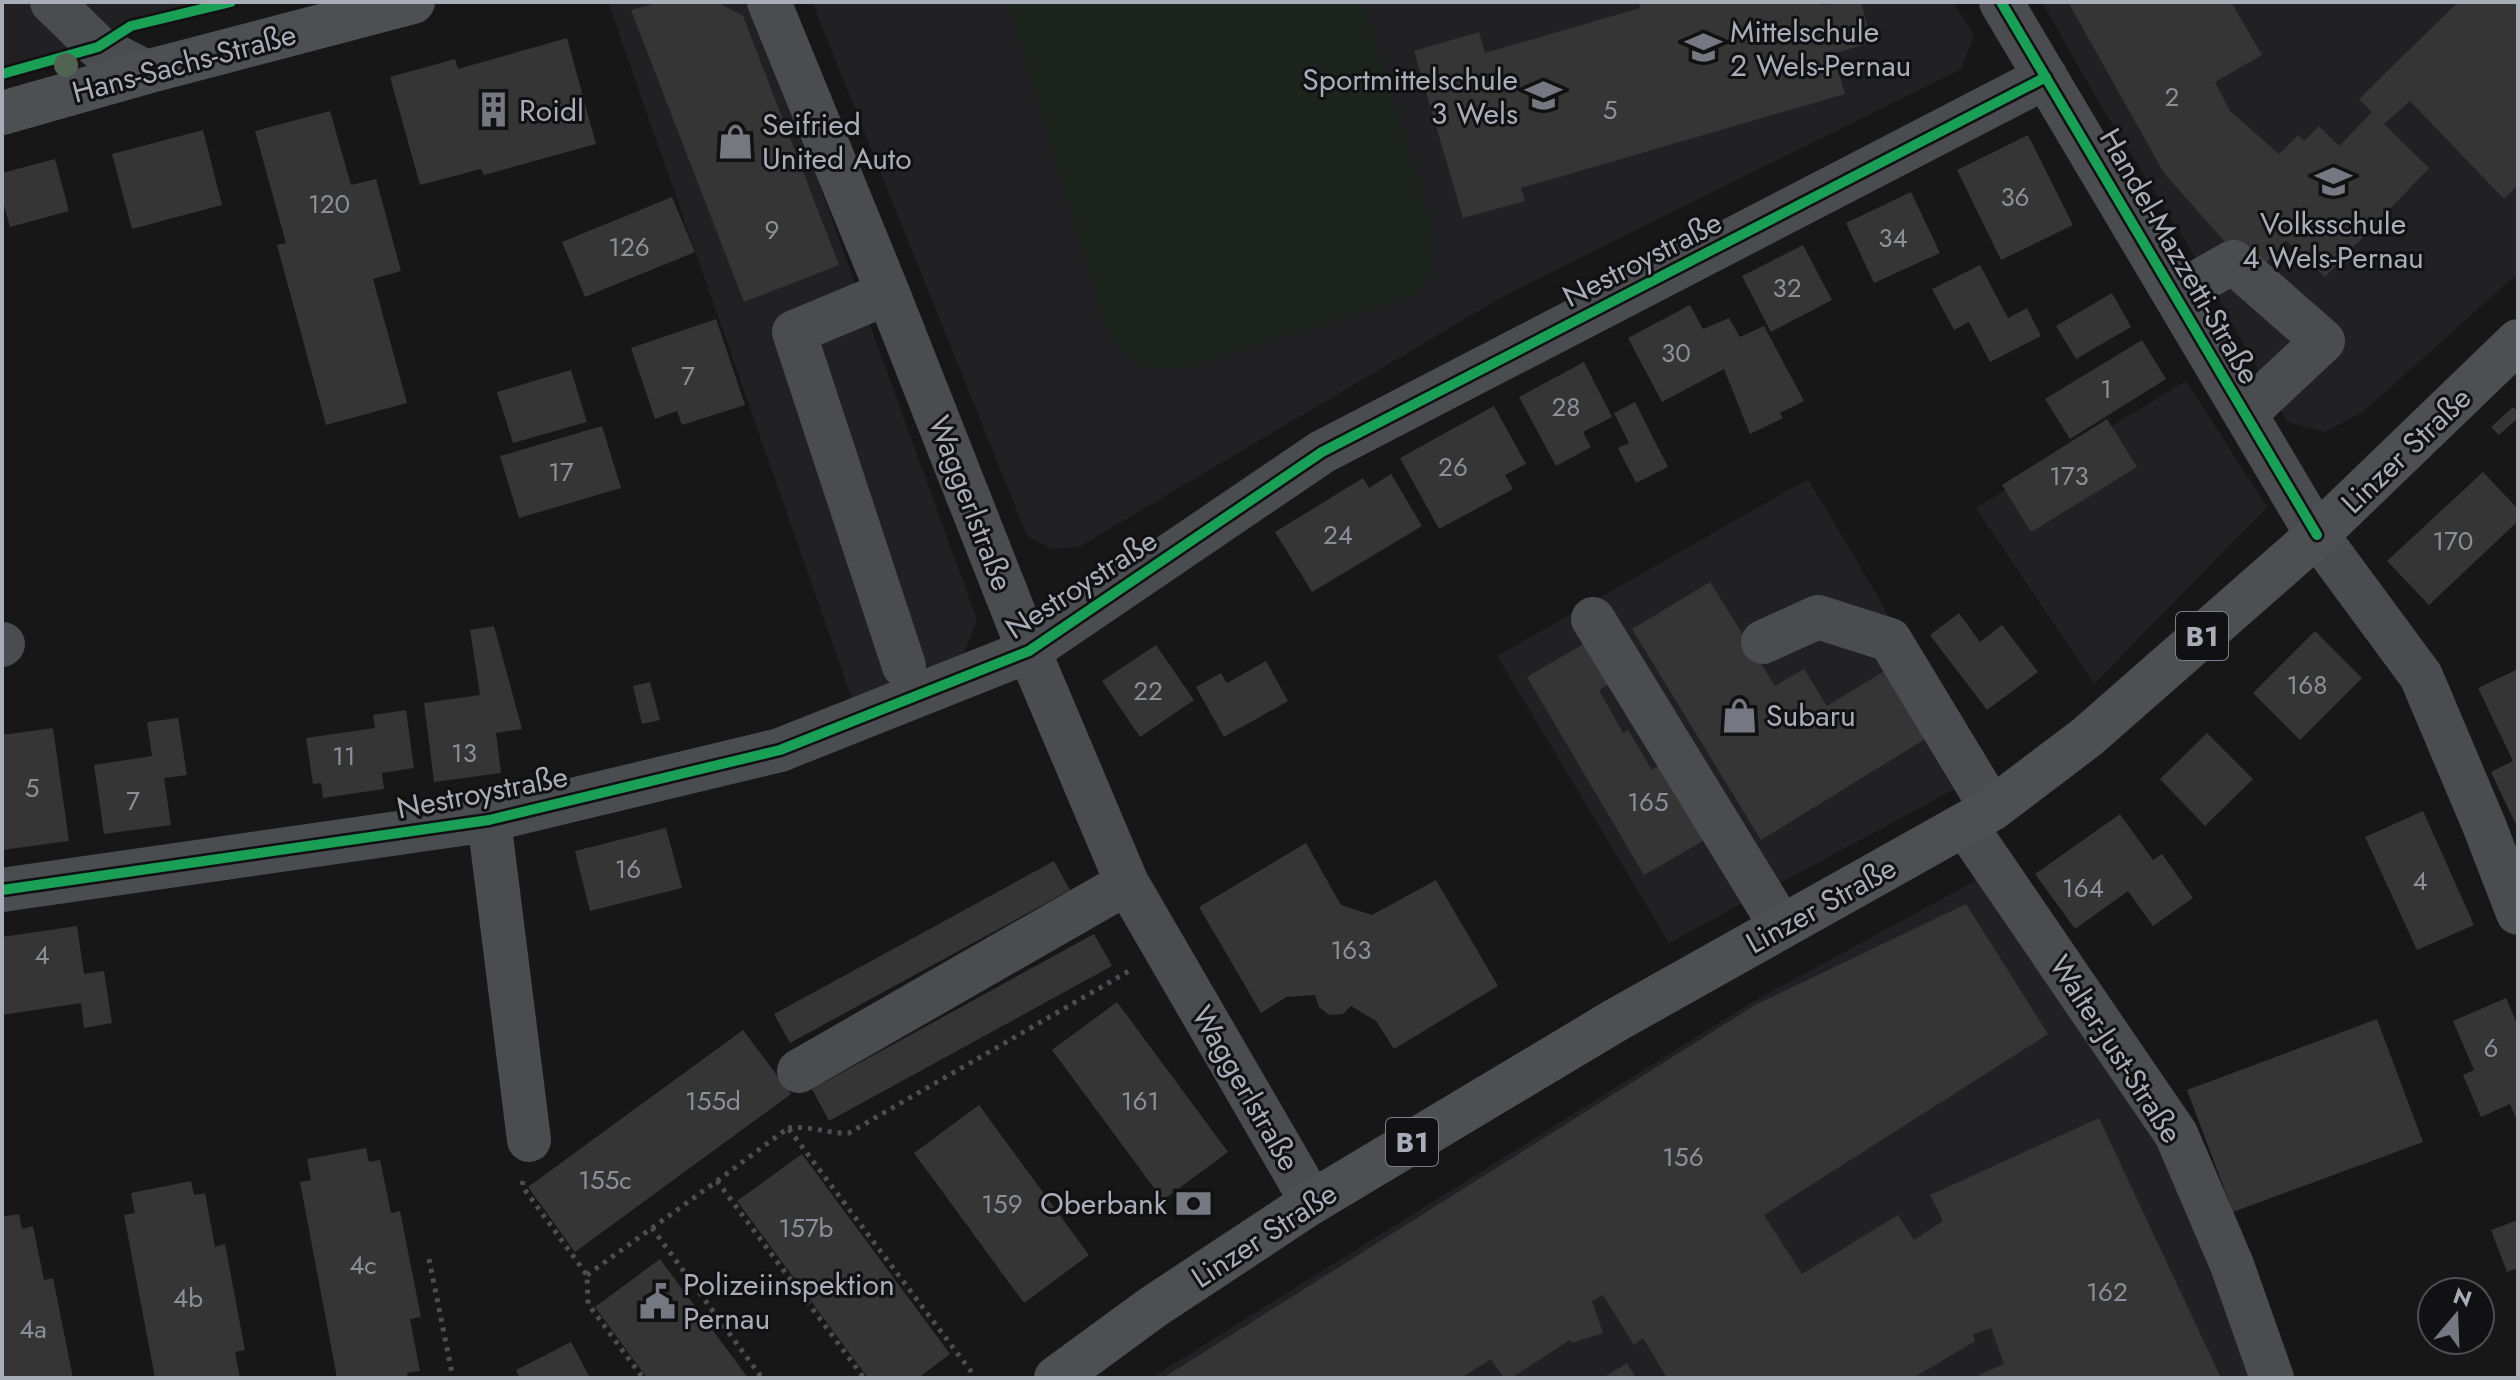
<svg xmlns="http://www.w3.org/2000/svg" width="2520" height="1380" font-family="Jost,sans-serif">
<rect width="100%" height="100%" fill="#171717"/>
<path fill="#212123" d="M2,2h219l-180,56 -39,10z
M608,2h145l224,618 -14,35 -111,44z
M812,2h1141l21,33 -13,34 -452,224 -430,254 -27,2 -25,-13z
M2042,2h476v271l-155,139 -38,20 -38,-10 -89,-160 -100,-161z
M2186,381l81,126 -173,177 -118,-176z
M1808,479l175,295 -314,169 -172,-287z
M2008,863l282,515h-1139l601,-376z"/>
<path fill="#1d241e" d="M1008,2h355l70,227c1,28 2,40 -15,65l-221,71c-48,9 -67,5 -92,-40z"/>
<path fill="#353536" d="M660,2h57l26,14 96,249 -95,37 -113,-292z
M1639,2h181l1,3 40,-3 11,40 -39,12 12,40 -324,94 4,13 -62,17 -49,-167 65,-19 6,21 155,-45z
M2068,2h163l31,53 -47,27 15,29 49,43 19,-19 6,6 15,-15 20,20 33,-34 -13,-13 99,-97h60v183l-14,14 -94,-98 -26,23 45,44 -104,109 -39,-37 -31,36 -91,-103z
M567,38l29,106 -112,31 -3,-6 -61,16 -30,-108 65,-18 3,10z
M330,111l21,74 25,-6 25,92 -28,8 34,124 -81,22 -49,-180 9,-2 -31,-112z
M203,130l19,75 -90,24 -20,-75z
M2028,135l45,90 -72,35 -44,-90z
M55,159l14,52 -59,16 -8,-28v-26z
M1911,192l29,61 -66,30 -28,-60z
M672,197l23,55 -110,45 -23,-55z
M1803,245l29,55 -61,32 -29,-56z
M1980,265l28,53 19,-10 14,28 -51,26 -21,-40 -15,8 -22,-41z
M2112,293l19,34 -55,32 -20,-33z
M1690,305l13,24 26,-11 11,19 24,-11 40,75 -24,12 3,5 -33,16 -26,-65 -62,33 -34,-64z
M716,319l29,86 -63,20 -5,-14 -22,8 -24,-71z
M2142,340l24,39 -96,60 -25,-40z
M1584,362l28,55 -29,15 8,15 -35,19 -37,-69z
M571,370l16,52 -74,21 -16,-51z
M1635,402l33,65 -32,16 -18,-35 11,-5 -15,-30z
M1494,406l32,58 -21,11 8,14 -74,40 -39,-71z
M2513,407l5,5v6l-19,17 -8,-8z
M2107,419l30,48 -106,65 -29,-47z
M602,426l19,62 -102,30 -19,-62z
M2483,472l35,37v12l-89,84 -42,-44z
M1391,474l31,52 -110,66 -37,-60 88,-54 6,10z
M1710,582l65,104 29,-17 23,37 61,-37 42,67 -169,104 -129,-211z
M1959,613l21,29 22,-17 36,47 -51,38 -57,-75z
M494,626l28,103 -26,4 5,40 -67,9 -10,-79 56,-8 -10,-65z
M2315,631l47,47 -62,62 -47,-47z
M1585,643l25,41 -11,6 24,43 5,-3 24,40 18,-12 45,76 -71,41 -117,-198z
M1156,645l38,55 -54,37 -38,-56z
M1266,661l22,40 -64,36 -28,-50 25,-14 6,10z
M2518,669v160l-27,-57 22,-11 -35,-73z
M650,682l10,38 -18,4 -9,-38z
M406,710l8,58 -32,5 2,16 -61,9 -2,-15 -8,1 -7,-46 69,-10 -2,-13z
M178,718l9,57 -23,3 7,47 -67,9 -10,-69 58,-9 -5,-34z
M53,728l16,113 -67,9v-115z
M2207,733l46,46 -48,47 -45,-47z
M2423,811l51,114 -57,25 -52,-113z
M2120,814l33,46 9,-6 31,44 -40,28 -25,-35 -53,38 -40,-55z
M666,828l16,60 -92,23 -15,-60z
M1306,843l35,62 31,10 64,-35 62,106 -104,63 -18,-28 -25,-15 -8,8 -14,1 -10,-8 -4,-12 -29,2 -25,16 -62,-106z
M1054,861l16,29 -280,153 -16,-29z
M1966,904l82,130 -284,181 38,59 96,-59 16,25 29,-19 -13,-26 169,-77 122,260h-240l-2,-3 25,-11 -13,-36 -18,6 2,7 -62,37h-217l-1,-3 -5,3h-23l-24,-40 -9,7 -31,-50 -11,6 11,32 -31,10 -2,-3 -59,38h-7l-13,-19 -30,19h-298l592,-373z
M77,926l7,48 20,-3 8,52 -28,5 -3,-25 -79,12v-78z
M1094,934l18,32 -283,155 -17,-32z
M2506,998l12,28v96l-8,-18 -29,13 -18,-42 11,-5 -21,-49z
M1117,1002l111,150 -65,48 -111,-150z
M2377,1019l46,123 -190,70 -46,-122z
M743,1030l48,64 -216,158 -47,-65z
M979,1105l110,150 -65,48 -110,-150z
M366,1148l3,14 11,-2 11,53 9,-2 21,106 -11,2 10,52 -13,2 1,5h-71l-37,-196 11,-2 -4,-21z
M802,1154l148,200 -32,24h-50l-131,-177z
M191,1181l3,14 11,-2 10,54 10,-3 20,106 -10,2 5,26h-85l-31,-163 11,-2 -4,-20z
M19,1214l3,15 11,-3 11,54 9,-2 20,100h-71v-161z
M2518,1220v48l-11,4 -16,-42z
M660,1259l74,100 14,19h-101l-52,-71z
M571,1342l19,36h-70l-4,-8z
M1627,1363l9,15h-33z"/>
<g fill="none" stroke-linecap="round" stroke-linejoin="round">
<path stroke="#4d4e52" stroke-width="5" stroke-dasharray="4 6" stroke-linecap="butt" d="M788,1128c21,-3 40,6 61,5l280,-162
M523,1181l-1,5 65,89 1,29 55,74
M717,1181l71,-53 188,250
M652,1228l65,-47 147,197
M429,1259l24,119
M587,1275l65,-47 110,150"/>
<path stroke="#4b4c50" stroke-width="44" d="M52,2l46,45 48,25
M769,2l119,291 141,358 98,232 185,319
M2001,2l316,533 104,141 63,149 34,88
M888,293l-94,39 110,334
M2175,295l58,-33 90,79 -78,73
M1593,619l188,307
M1763,642l55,-25 72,23 102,169
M2,645l1,-1
M489,820l40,320
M1965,825l211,309 56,131 40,113
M2,890l487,-70 291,-70 249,-99 293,-199 724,-375
M799,1071l328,-188"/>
<path stroke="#4d4f52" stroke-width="44" d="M2,113l144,-41 267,-70
M1056,1378l97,-71 159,-105 304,-182 376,-211 95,-72 230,-202 201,-194"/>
<defs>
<path id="cycleway" d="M2001,2l316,533
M2,74l96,-27 33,-21 100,-24
M2,890l487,-70 291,-70 249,-99 293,-199 724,-375"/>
</defs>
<use href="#cycleway" stroke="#111113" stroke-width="15"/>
<use href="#cycleway" stroke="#1a9f57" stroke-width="10"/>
</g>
<circle fill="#506451" cx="66" cy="65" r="12"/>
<defs>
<symbol id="school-bare" viewBox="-9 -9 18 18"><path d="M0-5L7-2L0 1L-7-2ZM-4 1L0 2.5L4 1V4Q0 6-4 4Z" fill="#757880" stroke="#111113" stroke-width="2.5" paint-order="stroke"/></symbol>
<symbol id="building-bare" viewBox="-9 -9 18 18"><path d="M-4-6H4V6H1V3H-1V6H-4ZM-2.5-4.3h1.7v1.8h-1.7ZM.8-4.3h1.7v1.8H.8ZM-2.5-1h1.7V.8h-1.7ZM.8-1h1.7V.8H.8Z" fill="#757880" stroke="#111113" stroke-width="2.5" paint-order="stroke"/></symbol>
<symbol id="shop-bare" viewBox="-9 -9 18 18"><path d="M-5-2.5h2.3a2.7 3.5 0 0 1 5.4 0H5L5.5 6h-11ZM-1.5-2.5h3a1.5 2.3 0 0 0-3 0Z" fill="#757880" stroke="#111113" stroke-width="2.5" paint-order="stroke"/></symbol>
<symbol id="bank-bare" viewBox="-9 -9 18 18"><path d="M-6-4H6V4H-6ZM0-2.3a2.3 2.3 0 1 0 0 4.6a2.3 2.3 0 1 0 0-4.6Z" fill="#757880" stroke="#111113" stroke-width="2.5" paint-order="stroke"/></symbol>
<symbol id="civic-bare" viewBox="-9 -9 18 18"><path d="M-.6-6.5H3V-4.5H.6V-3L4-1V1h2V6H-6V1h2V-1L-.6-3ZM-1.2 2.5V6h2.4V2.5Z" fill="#757880" stroke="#111113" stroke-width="2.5" paint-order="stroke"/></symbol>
</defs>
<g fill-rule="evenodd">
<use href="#school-bare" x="1678" y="22" width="51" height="51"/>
<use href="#school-bare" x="1518" y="70" width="51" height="51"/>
<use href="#building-bare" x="468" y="84" width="51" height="51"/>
<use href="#shop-bare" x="710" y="116" width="51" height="51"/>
<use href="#school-bare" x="2308" y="156" width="51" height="51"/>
<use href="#shop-bare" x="1714" y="690" width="51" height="51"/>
<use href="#bank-bare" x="1168" y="1178" width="51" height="51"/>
<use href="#civic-bare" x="632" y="1276" width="51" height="51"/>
</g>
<g text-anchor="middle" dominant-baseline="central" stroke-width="6" stroke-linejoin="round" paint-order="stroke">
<g font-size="26" fill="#8b8f98">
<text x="2172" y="97">2</text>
<text x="1610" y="110">5</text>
<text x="2015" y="197">36</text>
<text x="329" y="204">120</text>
<text x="772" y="230">9</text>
<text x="1893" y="238">34</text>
<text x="629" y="247">126</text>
<text x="1787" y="288">32</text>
<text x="1676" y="353">30</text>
<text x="688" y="376">7</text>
<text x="2106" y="389">1</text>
<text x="1566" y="407">28</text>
<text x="1453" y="467">26</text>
<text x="561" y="472">17</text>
<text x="2069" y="476">173</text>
<text x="1338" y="535">24</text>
<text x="2453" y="541">170</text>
<text x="2307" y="685">168</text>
<text x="1148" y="691">22</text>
<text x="464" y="753">13</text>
<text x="344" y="756">11</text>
<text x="32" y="788">5</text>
<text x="133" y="801">7</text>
<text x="1648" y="802">165</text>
<text x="628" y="869">16</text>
<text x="2420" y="881">4</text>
<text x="2083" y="888">164</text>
<text x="1351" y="950">163</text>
<text x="42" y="955">4</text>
<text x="2491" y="1048">6</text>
<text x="713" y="1101">155d</text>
<text x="1140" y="1101">161</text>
<text x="1683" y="1157">156</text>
<text x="605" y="1180">155c</text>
<text x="1002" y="1204">159</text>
<text x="806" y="1228">157b</text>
<text x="363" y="1265">4c</text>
<text x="2107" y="1292">162</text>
<text x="188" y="1298">4b</text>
<text x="33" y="1329">4a</text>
</g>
<g fill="#111113" stroke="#7b7e86" stroke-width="2">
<rect x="2176" y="612" width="52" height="48" rx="6"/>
<rect x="1386" y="1118" width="52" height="48" rx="6"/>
</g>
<g font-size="28" font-weight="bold" fill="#a8adb8">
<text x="2202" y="636">B1</text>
<text x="1412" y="1142">B1</text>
</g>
<g font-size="30" fill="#a8adb8" stroke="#111113" text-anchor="start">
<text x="1730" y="31">Mittelschule<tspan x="1730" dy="34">2 Wels-Pernau</tspan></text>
<text x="1518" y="79" text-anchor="end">Sportmittelschule<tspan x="1518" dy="34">3 Wels</tspan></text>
<text x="519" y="110">Roidl</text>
<text x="762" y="124">Seifried<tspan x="762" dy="34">United Auto</tspan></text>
<text x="2333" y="223" text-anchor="middle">Volksschule<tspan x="2333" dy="34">4 Wels-Pernau</tspan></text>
<text x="1766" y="715">Subaru</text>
<text x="1167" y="1203" text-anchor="end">Oberbank</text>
<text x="683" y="1284">Polizeiinspektion<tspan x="683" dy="34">Pernau</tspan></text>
</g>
<g font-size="30" fill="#a8adb8" stroke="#111113">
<text transform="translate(184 63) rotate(-15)">Hans-Sachs-Straße</text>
<text transform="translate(2180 256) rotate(60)">Handel-Mazzetti-Straße</text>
<text transform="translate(1642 259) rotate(-27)">Nestroystraße</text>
<text transform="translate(2406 450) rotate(-44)">Linzer Straße</text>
<text transform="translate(971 503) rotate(69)">Waggerlstraße</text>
<text transform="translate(1081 584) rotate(-33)">Nestroystraße</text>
<text transform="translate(482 792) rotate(-11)">Nestroystraße</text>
<text transform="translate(1821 905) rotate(-29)">Linzer Straße</text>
<text transform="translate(2116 1049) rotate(57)">Walter-Just-Straße</text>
<text transform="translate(1246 1088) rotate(60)">Waggerlstraße</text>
<text transform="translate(1264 1235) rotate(-33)">Linzer Straße</text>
</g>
</g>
<rect width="2520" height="1380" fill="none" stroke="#a8adb8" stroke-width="8"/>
<g transform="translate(2456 1316) rotate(19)"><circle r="38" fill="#111113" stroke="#4d4f55" stroke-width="2"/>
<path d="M0-6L14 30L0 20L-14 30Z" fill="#757880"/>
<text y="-12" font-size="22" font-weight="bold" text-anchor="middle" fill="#a8adb8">N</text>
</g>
</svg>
